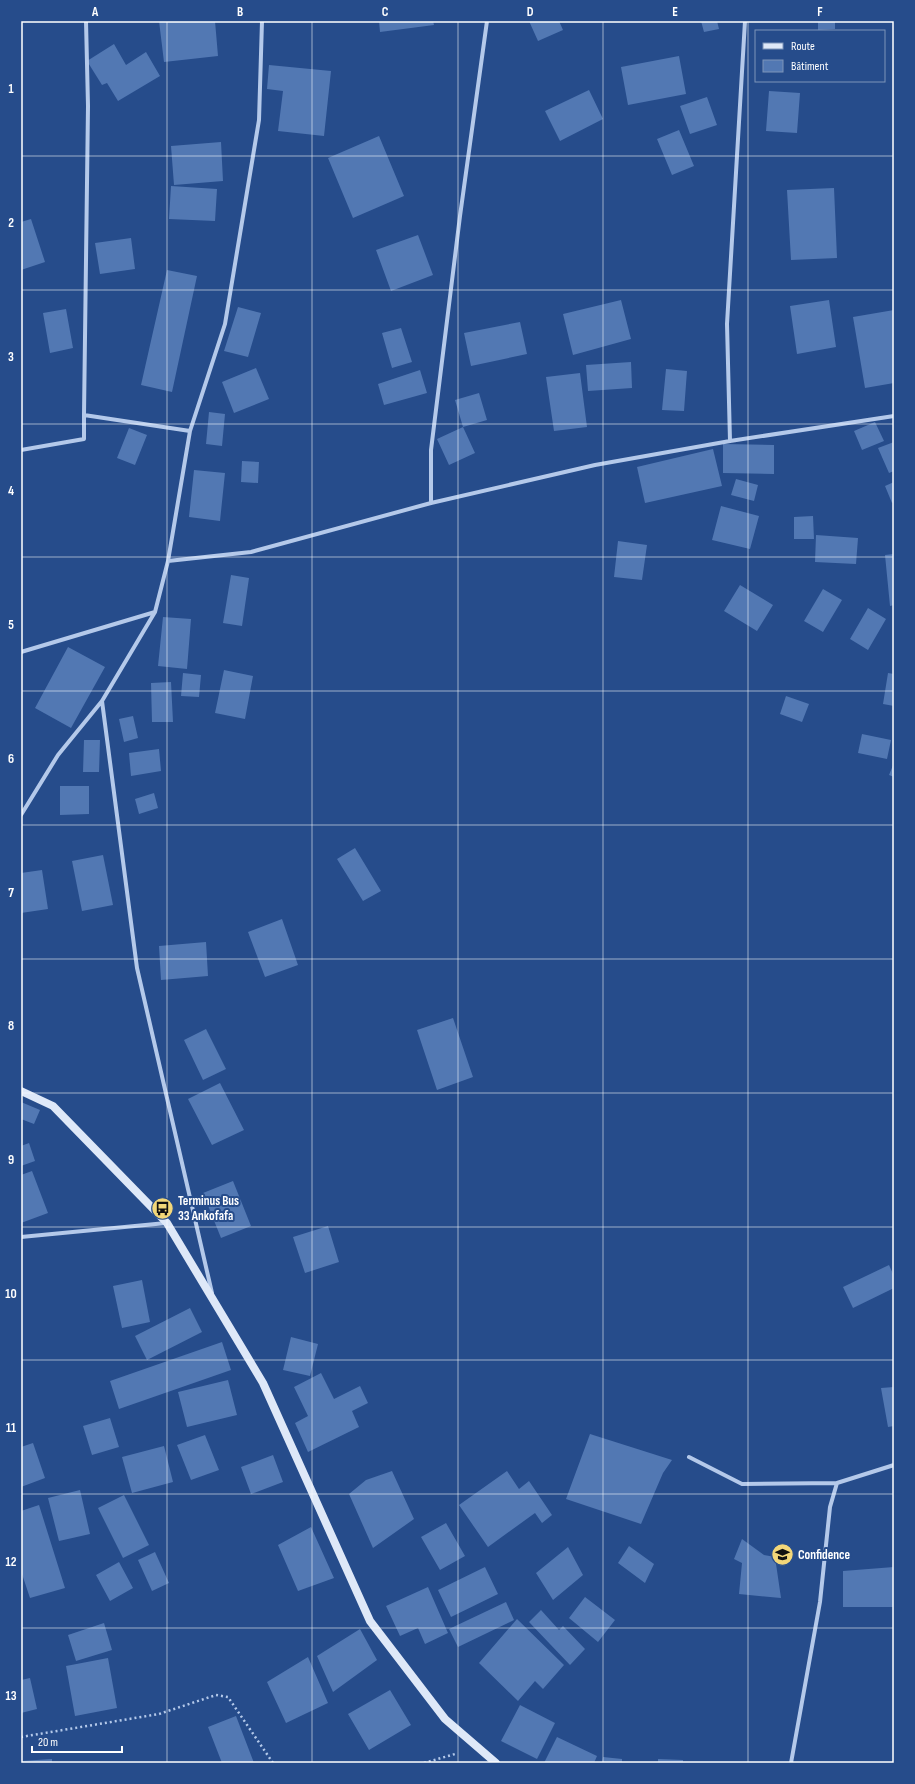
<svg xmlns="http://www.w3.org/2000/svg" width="915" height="1784" font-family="'Sofia Sans Condensed',sans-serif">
<rect width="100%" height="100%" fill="#264c8b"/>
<path fill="#5278b3" d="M159,21h56l3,35 -54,6z
M379,21h54l1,4 -54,7z
M529,21h30l4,9 -25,11z
M701,21h16l2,8 -15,3z
M818,21h17v8l-17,1z
M114,44l12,21 20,-13 14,24 -42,25 -11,-18 -5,2 -15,-24z
M679,56l7,38 -58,11 -7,-38z
M269,65l62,6 -7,65 -46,-5 5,-40 -16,-2z
M589,90l14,29 -43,22 -15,-30z
M769,91l31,2 -3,40 -31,-2z
M707,97l10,28 -27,9 -10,-28z
M679,130l15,36 -22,9 -15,-36z
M379,136l25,60 -51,22 -25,-60z
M221,142l2,39 -49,4 -3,-39z
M171,186l46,3 -2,32 -46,-2z
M834,188l3,70 -46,2 -4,-70z
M31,219l14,43 -24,8v-48z
M418,235l15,40 -42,16 -15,-41z
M131,238l4,31 -35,5 -5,-31z
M167,270l30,6 -25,116 -31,-7z
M621,300l10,39 -58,16 -10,-41z
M829,300l7,47 -39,7 -7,-48z
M238,307l23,6 -13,44 -24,-6z
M66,309l7,39 -23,5 -7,-40z
M894,310v73l-29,5 -12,-71z
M520,322l7,32 -56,12 -7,-33z
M401,328l11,34 -20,6 -10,-35z
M631,362l1,26 -44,3 -2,-26z
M256,368l13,31 -35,14 -12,-31z
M666,369l21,2 -3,40 -22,-1z
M420,370l7,23 -43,12 -6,-21z
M580,373l7,54 -33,4 -8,-54z
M479,393l8,27 -24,7 -8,-27z
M209,412l16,2 -3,32 -16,-2z
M875,422l9,19 -22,9 -8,-19z
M463,427l12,26 -26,12 -12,-26z
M129,428l18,7 -12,30 -18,-7z
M894,442v29l-5,2 -11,-25z
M723,444l51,1v29l-51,-1z
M713,449l9,37 -77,17 -8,-36z
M242,461l17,1 -1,21 -17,-1z
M194,470l31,3 -5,48 -31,-4z
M736,479l22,6 -4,16 -23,-6z
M894,482v20l-2,1 -7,-17z
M721,506l38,10 -9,33 -38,-9z
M813,516l1,23h-20v-22z
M816,535l42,3 -2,26 -41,-2z
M618,541l29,4 -5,35 -28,-3z
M894,554v51l-4,1 -5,-51z
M231,575l18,3 -7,48 -19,-3z
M740,585l33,20 -16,26 -33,-20z
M823,589l19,11 -19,32 -19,-11z
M868,608l18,11 -18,31 -18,-11z
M163,617l28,2 -4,50 -29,-3z
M68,647l37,20 -34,61 -36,-20z
M224,670l29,6 -8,43 -30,-6z
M183,673l18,2 -2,22 -18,-1z
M888,673l6,1v32l-11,-2z
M171,682l2,40h-21l-1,-39z
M786,696l23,8 -7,18 -22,-8z
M133,716l5,22 -14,4 -5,-23z
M862,734l29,6 -4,19 -29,-6z
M84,740h16l-1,32h-16z
M159,749l2,22 -30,5 -2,-23z
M894,763v14l-5,-2z
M60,786h29v28l-29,1z
M154,793l4,15 -19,6 -4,-15z
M355,848l26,43 -18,10 -26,-42z
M103,855l10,50 -31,6 -10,-50z
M42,870l6,39 -27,4v-40z
M282,919l16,46 -33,12 -17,-45z
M206,942l2,34 -47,4 -2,-34z
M453,1018l20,59 -36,13 -20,-60z
M206,1029l20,40 -23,11 -19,-40z
M220,1083l24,47 -32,15 -24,-46z
M21,1102l19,8 -6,14 -13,-5z
M29,1143l6,18 -14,5v-20z
M32,1171l16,42 -27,10v-48z
M233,1181l18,45 -30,12 -18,-45z
M328,1226l11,36 -34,11 -12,-36z
M889,1265l5,11v12l-41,20 -10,-21z
M142,1280l8,42 -28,6 -9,-42z
M190,1308l12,24 -55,28 -12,-24z
M291,1337l27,7 -8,32 -27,-6z
M222,1342l9,28 -112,39 -9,-28z
M321,1373l13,26 26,-13 8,17 -16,8 7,16 -51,25 -13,-29 13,-7 -14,-29z
M228,1380l9,35 -50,12 -9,-35z
M894,1387v39l-6,1 -7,-39z
M110,1418l9,29 -27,8 -9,-29z
M590,1434l82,26 -9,13 -22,51 -75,-25z
M205,1435l14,35 -28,10 -14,-35z
M33,1443l12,35 -24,9v-40z
M164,1446l9,36 -41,11 -10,-36z
M273,1455l10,27 -32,12 -10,-27z
M392,1471l22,48 -41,29 -24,-54 17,-14z
M507,1471l12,18 10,-8 23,34 -10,8 -7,-10 -47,34 -29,-42z
M80,1490l10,44 -31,7 -11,-43z
M124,1495l25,50 -26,13 -25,-50z
M39,1505l26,83 -35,10 -9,-27v-60z
M446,1523l19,33 -25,14 -19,-33z
M311,1527l23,51 -36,13 -20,-46z
M742,1539l22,16 11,2 6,41 -42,-4 3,-31 -8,-4z
M629,1546l25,18 -9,19 -27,-20z
M568,1547l15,28 -30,25 -17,-27z
M155,1552l14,31 -17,8 -14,-31z
M119,1562l14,26 -23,13 -14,-26z
M485,1567l13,27 -47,23 -13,-27z
M894,1567v40h-51v-36z
M428,1587l20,46 -23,11 -7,-16 -18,8 -14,-30z
M585,1597l30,23 -17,22 -29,-24z
M506,1602l8,18 -56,27 -9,-18z
M541,1610l18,20 4,-4 22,23 -15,16 -41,-43z
M517,1619l47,46 -21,24 -8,-8 -17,20 -39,-38z
M104,1623l8,27 -36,11 -8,-26z
M360,1629l17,31 -44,32 -16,-36z
M308,1657l20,46 -42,20 -19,-41z
M108,1658l9,50 -42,8 -9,-50z
M30,1678l7,31 -16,4v-33z
M390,1690l21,35 -42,25 -21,-36z
M520,1705l35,18 -18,36 -36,-18z
M236,1716l18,47h-32l-14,-36z
M557,1737l40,19 -3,7h-50z
M603,1757l19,2v4h-20z
M52,1759v4h-31v-2z
M658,1759l25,1v3h-25z"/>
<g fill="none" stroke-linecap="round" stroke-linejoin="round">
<path stroke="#b4c9ea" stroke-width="2.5" stroke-dasharray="2 3" stroke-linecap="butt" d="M21,1737l138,-23 57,-19 12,2 45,66
M424,1763l31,-9"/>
<path stroke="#b4c9ea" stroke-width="4" d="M84,415l4,-309 -2,-85
M730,441l-3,-117 18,-303
M21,450l63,-11v-24l106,16
M431,503v-53l29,-234 27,-195
M168,561l83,-9 180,-49 164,-38 135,-24 164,-25
M21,652l134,-40
M21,815l37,-60 44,-54
M21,1237l145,-14
M212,1293l-75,-325 -35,-267 53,-89 13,-51 22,-130 35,-107 34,-204 3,-99
M689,1457l53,27 95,-1
M791,1763l29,-161 10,-95 7,-24 57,-18"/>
<path stroke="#dee8f8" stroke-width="8" d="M21,1091l32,15 114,117 96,160 107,238 75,98 51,44"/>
</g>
<path fill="none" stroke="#fff" stroke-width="1" stroke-opacity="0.55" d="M167,21v1742M312,21v1742M458,21v1742M603,21v1742M748,21v1742M21,156h873M21,290h873M21,424h873M21,557h873M21,691h873M21,825h873M21,959h873M21,1093h873M21,1227h873M21,1360h873M21,1494h873M21,1628h873"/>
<defs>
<symbol id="bus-disc" viewBox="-11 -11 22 22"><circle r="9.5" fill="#f3d779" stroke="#264c8b"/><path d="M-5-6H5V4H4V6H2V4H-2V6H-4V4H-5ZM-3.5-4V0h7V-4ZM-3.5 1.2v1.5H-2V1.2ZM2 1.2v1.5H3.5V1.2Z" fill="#111"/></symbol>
<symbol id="school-disc" viewBox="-11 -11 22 22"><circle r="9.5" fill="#f3d779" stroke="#264c8b"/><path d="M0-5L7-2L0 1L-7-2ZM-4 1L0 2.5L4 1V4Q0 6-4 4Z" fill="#111"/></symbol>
</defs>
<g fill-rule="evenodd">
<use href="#bus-disc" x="150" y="1196" width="25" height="25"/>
<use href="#school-disc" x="770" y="1542" width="25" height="25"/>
</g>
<g text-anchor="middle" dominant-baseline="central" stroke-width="4" stroke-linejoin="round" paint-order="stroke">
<g font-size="13" font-weight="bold" fill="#fff" stroke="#264c8b" text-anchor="start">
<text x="178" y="1201">Terminus Bus<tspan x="178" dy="15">33 Ankofafa</tspan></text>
<text x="798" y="1555">Confidence</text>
</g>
</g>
<rect width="915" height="1784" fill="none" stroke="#264c8b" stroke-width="44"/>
<rect x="755" y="30" width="130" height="52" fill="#264c8b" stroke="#7d94b9"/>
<rect x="763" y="43" width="20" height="6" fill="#dee8f8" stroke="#7d94b9"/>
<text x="791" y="50" font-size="12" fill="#ffffff">Route</text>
<rect x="763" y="60" width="20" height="12" fill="#5278b3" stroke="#7d94b9"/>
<text x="791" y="70" font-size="12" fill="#ffffff">Bâtiment</text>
<path d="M32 1746v6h90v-6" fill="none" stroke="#ffffff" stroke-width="2"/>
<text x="38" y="1746" font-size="12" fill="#ffffff" stroke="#264c8b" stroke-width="3" paint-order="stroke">20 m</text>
<rect x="22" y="22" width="871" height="1740" fill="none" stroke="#fff" stroke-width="1.5"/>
<g font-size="13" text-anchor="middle" font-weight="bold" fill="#fff">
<text x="95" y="16">A</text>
<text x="240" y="16">B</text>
<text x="385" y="16">C</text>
<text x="530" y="16">D</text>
<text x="675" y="16">E</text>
<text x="820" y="16">F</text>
<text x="11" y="93">1</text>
<text x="11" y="227">2</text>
<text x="11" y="361">3</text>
<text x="11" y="495">4</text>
<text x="11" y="629">5</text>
<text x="11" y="763">6</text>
<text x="11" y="897">7</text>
<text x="11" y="1030">8</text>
<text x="11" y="1164">9</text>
<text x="11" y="1298">10</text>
<text x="11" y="1432">11</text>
<text x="11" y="1566">12</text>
<text x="11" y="1700">13</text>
</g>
</svg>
